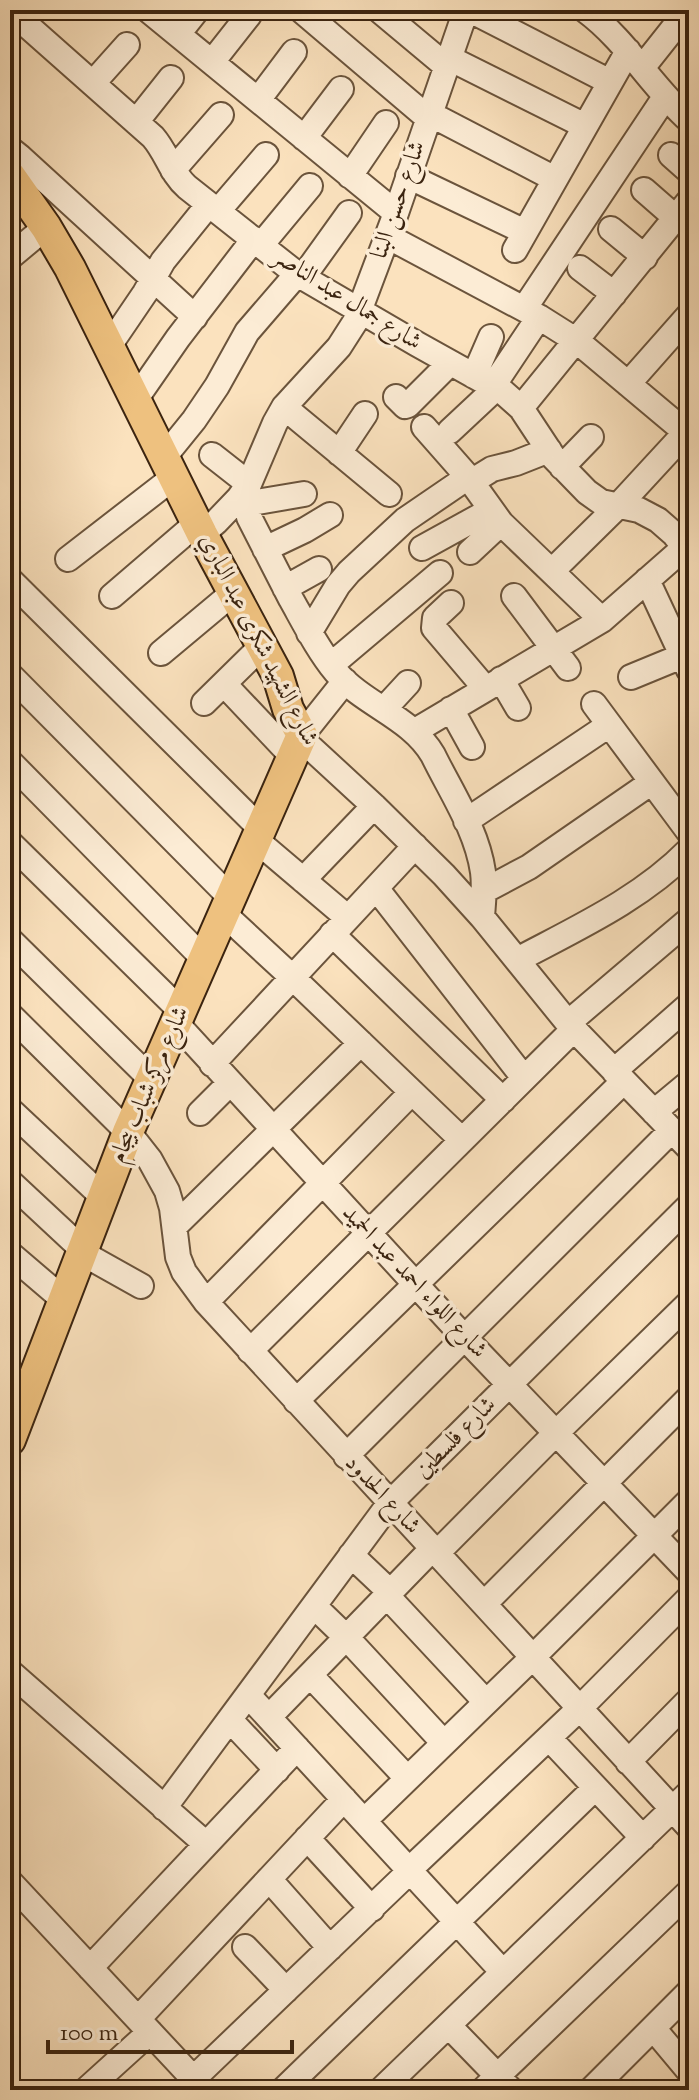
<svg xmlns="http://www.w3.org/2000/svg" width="699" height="2100" font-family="'Sorts Mill Goudy',Amiri,serif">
<rect width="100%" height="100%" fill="#fbe2be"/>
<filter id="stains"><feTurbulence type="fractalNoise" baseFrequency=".0025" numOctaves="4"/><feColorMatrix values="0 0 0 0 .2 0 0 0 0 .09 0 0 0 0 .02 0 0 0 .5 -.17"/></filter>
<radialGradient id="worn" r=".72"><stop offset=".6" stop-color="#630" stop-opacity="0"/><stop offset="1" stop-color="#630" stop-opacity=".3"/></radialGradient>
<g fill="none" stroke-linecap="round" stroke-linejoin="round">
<defs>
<path id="minor" d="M148,10l248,203
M301,10l127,108
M379,10l67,56
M470,10l140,72
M585,10c41,30 66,76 104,110
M13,13l140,124c14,16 18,36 34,50l110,87 120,70 86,48 18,16 33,50 33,34 14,10 38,8 19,10 16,14 15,18
M178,34l19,-24
M449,58l136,68
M212,62l37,-47
M642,68l46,-58
M93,83l34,-38
M258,100l36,-48
M430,114l125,65
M136,122l35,-44
M304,138l37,-49
M10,149l10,8 175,160
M671,155l18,16
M173,170l48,-55
M350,176l36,-53
M408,176l117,56
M644,190l32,28
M218,211l48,-56
M611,229l34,28
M387,236l152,81 38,24 112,94
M261,245l49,-59
M515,250l113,-199
M10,257l36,-30
M580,268l34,26
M303,277l46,-64
M524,309l141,-212
M109,346l36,-53 18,-32 46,-57
M474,376l17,-39
M628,384l61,-69
M493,386l46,-69
M396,397l9,9 3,-1 42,-42
M135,400l43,-62 76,-99
M284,407l105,87
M521,408l168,-207
M424,427l44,50 33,46 101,97
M450,431l46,-43
M339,453l26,-39
M212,455l37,29 -4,13 4,20c14,27 28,55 42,82 14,25 27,51 45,73 28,33 75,45 97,83 18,37 44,75 50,117 2,15 0,30 -1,45
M164,457l30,-37 23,-34 30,-54 50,-58
M562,467l29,-30
M471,482l21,-13 24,-6 33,-13
M245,504l59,-10
M202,534l14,-12 23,-24 10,-14 26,-61 9,-16 55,-60 16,-25 41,-109 70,-203
M422,548l69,-38
M265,549l40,-19 25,-15
M470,552l31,-29
M68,559l106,-82
M552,571l66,-65 71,-77
M10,580l251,249
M647,580l42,90
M285,588l34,-19
M112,596l85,-73
M514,596l54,72
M451,603l-16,15 -1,10 51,60
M309,633l29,-48 11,-13 56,-52 63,-43
M161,653l73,-61
M331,665l109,-92
M10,675l221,223
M631,677l51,-21
M501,679l17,29
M345,681l-43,54 7,11 65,60 70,69 38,42 86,106 121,125
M224,684l69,73
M204,703l58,-57
M594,704l95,128
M384,709l24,-26
M451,709l21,38
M415,731l187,-111 83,-73
M10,762l194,197
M466,821l143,-96
M256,840l92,78
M10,843l171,168
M303,880l71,-74
M376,888l148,190
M484,891l45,-24 123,-85
M224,914l68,63 170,163
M332,934l171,166
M10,940l141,139
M517,960c60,-32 124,-61 172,-110
M10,1015l118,117 22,28 17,31 5,17 6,49 6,15 22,30 483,525
M176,1023l288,314 225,235
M568,1023l121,-103
M212,1064l203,-218
M614,1071l75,-66
M10,1110l93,87
M654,1112l35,-29
M200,1113l30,-30
M10,1182l73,68
M176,1225l185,-182
M82,1253l59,33
M10,1254l54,46
M206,1302l206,-210
M250,1351l324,-322
M296,1401l328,-320
M346,1456l326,-326
M436,1554l120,-121 133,-130
M351,1555l37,35 1,8 97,104
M484,1604l205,-206
M314,1606l32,31 98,106
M10,1672l196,172
M310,1675l97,103
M248,1695l255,277
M269,1717l163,-168
M230,1720l47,50
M549,1738l94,100
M628,1762l61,-62
M164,1808l226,-305 299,-297
M364,1821l169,-164 156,-156
M307,1838l65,71
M409,1870l170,-161 110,-111
M269,1879l61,69
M10,1882l194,208
M245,1947l41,43
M90,1968l207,-220
M138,2019l206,-220
M449,2026l62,64
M653,2028l36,43
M193,2079l217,-208
M86,2090l64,-58
M283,2090l312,-302
M381,2090l308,-297
M483,2090l206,-198
M591,2090l98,-98"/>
<path id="major" d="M10,176l36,51 24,41 132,266 76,142 10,33 14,26 -174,397 -118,308"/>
</defs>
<use href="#minor" stroke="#6b543c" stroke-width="28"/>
<use href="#major" stroke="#3b2410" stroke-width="34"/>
<use href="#minor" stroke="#fcecd5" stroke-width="24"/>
<use href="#major" stroke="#eec17f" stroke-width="30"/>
</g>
<g text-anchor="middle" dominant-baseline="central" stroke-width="7" stroke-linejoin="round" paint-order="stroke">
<g font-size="24" fill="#3b2410" stroke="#fcecd5">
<text transform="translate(399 200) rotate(-71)">شارع حسن البنا</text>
<text transform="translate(347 300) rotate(32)">شارع جمال عبد الناصر</text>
<text transform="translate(258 640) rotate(63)">شارع الشهيد شكرى عبد الباري</text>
<text transform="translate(150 1085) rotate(-67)">شارع مركز شباب بيجام</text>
<text transform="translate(414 1282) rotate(47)">شارع اللواء احمد عبد الحميد</text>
<text transform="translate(456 1438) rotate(-45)">شارع فلسطين</text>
<text transform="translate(382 1495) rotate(47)">شارع الحدود</text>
</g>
</g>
<rect width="699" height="2100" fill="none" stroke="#fbe2be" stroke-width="40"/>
<rect x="12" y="12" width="675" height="2076" fill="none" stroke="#3b2410" stroke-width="4"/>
<rect x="20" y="20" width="659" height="2060" fill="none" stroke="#3b2410" stroke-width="2"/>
<path d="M48 2040v12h244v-12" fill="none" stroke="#3b2410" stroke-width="4"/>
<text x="60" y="2040" font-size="24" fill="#3b2410" stroke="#fcecd5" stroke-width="6" paint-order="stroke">100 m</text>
<rect width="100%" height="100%" filter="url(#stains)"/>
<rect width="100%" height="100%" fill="url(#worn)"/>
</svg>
